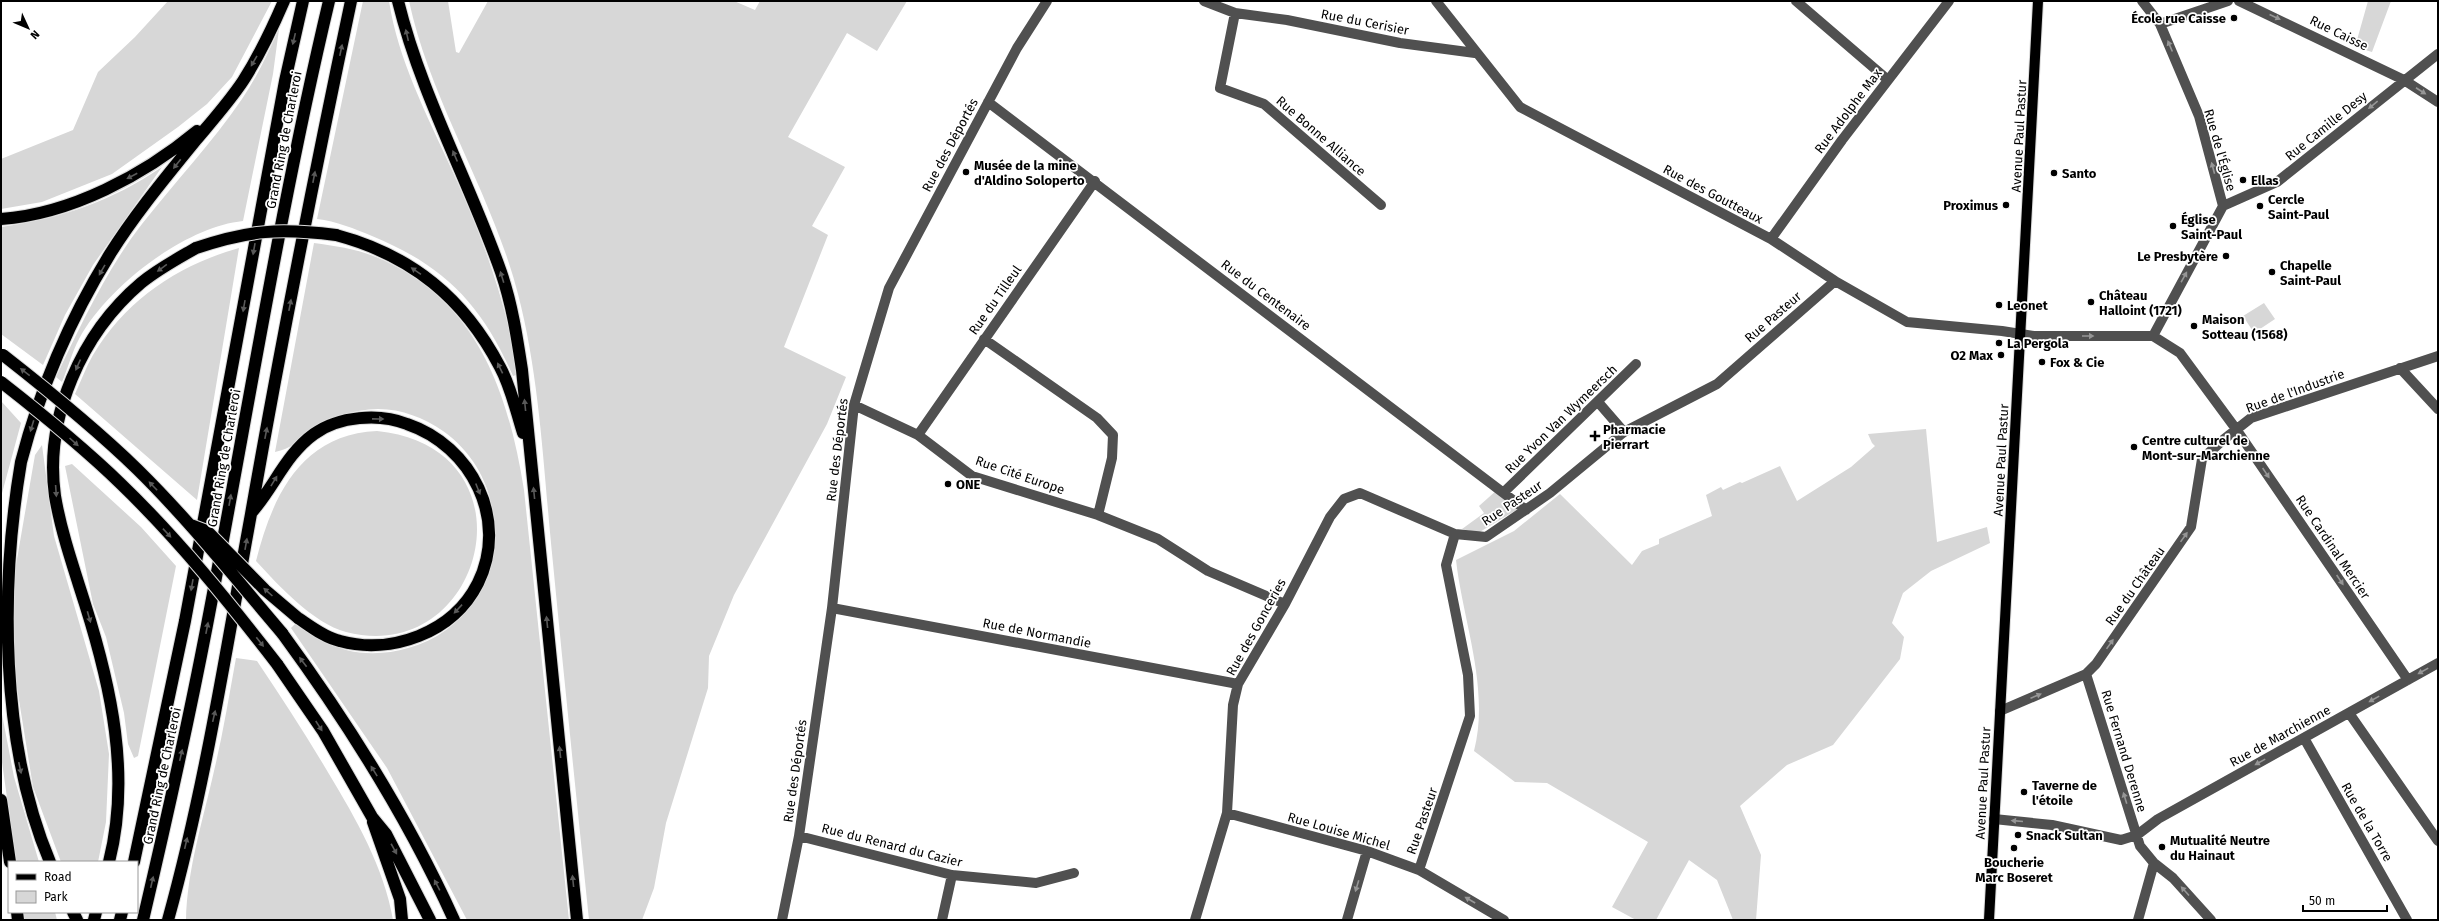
<svg xmlns="http://www.w3.org/2000/svg" width="2439" height="921" font-family="'Fira Sans',sans-serif">
<rect width="100%" height="100%" fill="#fff"/>
<path fill="#d7d7d7" d="M168,1h104l-40,76 -25,27 -29,23 -66,47 -70,28 -41,7v-50l72,-29 25,-58 37,-35z
M363,1h26c9,59 38,114 62,167 23,50 44,103 57,157 4,16 6,34 8,50l-3,1c-31,-71 -68,-110 -141,-140 -17,-7 -36,-15 -55,-17z
M409,1h39l8,51 3,1 29,-52h246l21,9 5,-9h147l-30,50 -30,-18 -59,104 57,30 -33,59 16,9 -44,112 62,30 -19,47 -93,171 -25,61 -1,32 -42,135 -12,65 -12,32h-53c-13,-126 -26,-252 -38,-377 -8,-83 -12,-168 -33,-249 -26,-101 -87,-191 -109,-293z
M2368,1h23l-19,51 -17,-5z
M279,29l-6,45 -30,147c-59,6 -137,67 -164,118 -7,13 -11,29 -17,43l-6,-5c24,-51 51,-108 86,-153 33,-42 70,-81 100,-125 15,-22 26,-46 37,-70z
M162,167l-69,98 -28,50 -22,50 -42,-31v-107c61,-9 109,-25 161,-60z
M314,243c21,3 43,6 62,14 101,42 132,134 148,233l45,430h-102l-80,-152 -96,-140 4,-4c17,10 32,20 51,26 20,5 42,4 62,-2 99,-27 116,-160 35,-217 -19,-13 -41,-22 -65,-22 -25,1 -47,7 -67,22 -12,9 -20,18 -36,21z
M239,248l-42,252 -122,-106c6,-13 11,-27 18,-39 33,-55 85,-90 146,-107z
M2264,303l11,16 -21,14 -11,-17z
M1,401l20,22 -20,74z
M1926,429l11,113 50,-15 3,16 -59,28 -28,22 -11,30 12,14 -4,22 -67,86 -46,20 -47,41 21,49 -5,65h-23l-16,-40 -28,-20 -33,60h-20l-24,-13 36,-65 -101,-59 -32,-1 -41,-31c16,-63 -11,-129 -18,-191l58,-29 46,-37 72,71 10,-14 17,-7v-5l53,-23 -6,-21 15,-8 2,3 17,-8 2,1 38,-17 17,35 54,-34 24,-21 -3,-3 -4,-9z
M377,431c163,17 108,237 -31,201 -33,-9 -67,-46 -90,-71 16,-64 45,-127 121,-130z
M42,445l12,91 45,155 10,63 -3,68 -8,40h-37l-28,-75 -19,-118 -2,-81 23,-133z
M72,464l69,63 35,39 -38,190 -4,2 -6,-14 -4,-31 -18,-76 -13,-33 -28,-138z
M1497,490l21,19 -40,24 -16,-4 22,-16 -5,-7z
M236,658l21,3c25,37 49,74 72,113 27,45 55,93 64,146h-207c1,-50 17,-100 28,-149 9,-37 15,-75 22,-113z
M1,709l13,68 25,85h-23l-15,-107z
M23,912h32l2,8h-32z"/>
<g fill="none" stroke-linecap="round" stroke-linejoin="round">
<defs>
<path id="major" d="M1989,920l49,-919"/>
<path id="highway" d="M398,1c23,94 71,180 103,271 11,32 16,65 21,98l55,550
M1,219c70,-5 143,-44 196,-88
M336,235c75,20 128,63 164,132 11,20 16,44 23,66
M252,512c22,-25 34,-58 62,-78 25,-18 65,-21 93,-10 65,22 102,96 71,159 -25,50 -87,72 -138,58 -15,-3 -30,-15 -42,-23
M282,633c66,90 126,185 172,287
M277,664l46,67 49,86 14,17 44,86
M1,800l9,62
M373,822l27,77 2,21
M50,862c-50,-118 -50,-275 -29,-400 19,-73 50,-145 89,-208 25,-40 56,-77 86,-114 16,-19 33,-38 47,-59 16,-25 29,-52 41,-80
M109,862c22,-86 2,-176 -24,-258 -11,-35 -24,-72 -30,-108 -11,-79 27,-163 86,-213 17,-14 36,-24 55,-35
M134,862l51,-241 100,-540 18,-80
M17,912l1,8
M73,912l4,8
M94,920l2,-8
M120,920l2,-8
M143,920c23,-98 45,-196 64,-295 40,-208 73,-418 122,-624
M168,920c37,-133 58,-270 83,-406 30,-171 64,-343 100,-513"/>
</defs>
<use href="#major" stroke="#dbdbdb" stroke-width="12"/>
<use href="#highway" stroke="#dbdbdb" stroke-width="14"/>
<path stroke="#505050" stroke-width="10" d="M1204,1l31,12 52,7 113,23 75,10
M1436,1l84,106 251,132 64,42 72,41 95,9 32,5h119
M1796,1l92,79
M2142,1l18,23 39,92 24,90 -70,130
M2239,1l165,79 34,22
M1235,13l-15,75 44,16 117,101
M2160,24l68,-23
M988,102l538,408
M2223,206l54,-24 161,-128
M1771,239l71,-99 107,-139
M2153,336l27,17 56,76 172,251
M984,339l113,79 16,17 -1,23 -14,57
M2400,368l38,41
M1598,402l26,30
M854,405l64,30 54,41 126,39 60,24 50,32 77,33
M918,435l177,-254
M1504,492l132,-128
M832,608l406,76
M2086,674l54,172 14,17 19,15 38,42
M2000,711l86,-37 10,-10 95,-137 11,-68 21,-19 28,-22 187,-62
M2349,713l89,128
M2304,738l103,182
M1227,813l140,38 52,19 85,50
M1994,819l58,6 69,15 16,-5 21,-16 280,-156
M799,836l153,39 84,8 38,-10
M1419,870l51,-154 -2,-41 -22,-110 9,-31
M782,920l17,-84 33,-228 22,-203 35,-117 128,-240 30,-47
M942,920l10,-45
M1195,920l32,-107 6,-108 5,-21 47,-80 45,-87 14,-18 16,-6 95,41 31,3 64,-44 74,-61 93,-48 118,-103
M1347,920l20,-69
M2138,920l16,-57"/>
<use href="#major" stroke="#000" stroke-width="10"/>
<use href="#highway" stroke="#000" stroke-width="12"/>
<defs>
<path id="highway-bridge" d="M196,248c54,-18 83,-20 140,-13
M3,355c46,36 92,73 134,114 52,51 98,109 145,164
M1,382c41,32 82,65 120,102 57,55 108,118 156,180
M191,525l16,6 58,59 33,28"/>
</defs>
<use href="#highway-bridge" stroke="#dbdbdb" stroke-width="14" stroke-linecap="butt"/>
<use href="#highway-bridge" stroke="#000" stroke-width="12"/>
</g>
<defs><path id="oneway-solid" d="M-6-.8H1V-3.2L6.5 0L1 3.2V.8H-6Z"/></defs>
<g fill="#969696">
<use href="#oneway-solid" transform="translate(2275 17) rotate(25)"/>
<use href="#oneway-solid" transform="translate(2170 46) rotate(-113)"/>
<use href="#oneway-solid" transform="translate(2421 91) rotate(33)"/>
<use href="#oneway-solid" transform="translate(2373 105) rotate(141)"/>
<use href="#oneway-solid" transform="translate(2213 168) rotate(-105)"/>
<use href="#oneway-solid" transform="translate(2184 277) rotate(-61)"/>
<use href="#oneway-solid" transform="translate(2088 336)"/>
<use href="#oneway-solid" transform="translate(2266 473) rotate(56)"/>
<use href="#oneway-solid" transform="translate(2184 537) rotate(-55)"/>
<use href="#oneway-solid" transform="translate(2340 580) rotate(56)"/>
<use href="#oneway-solid" transform="translate(2110 644) rotate(-55)"/>
<use href="#oneway-solid" transform="translate(2423 671) rotate(151)"/>
<use href="#oneway-solid" transform="translate(2036 696) rotate(-23)"/>
<use href="#oneway-solid" transform="translate(2374 699) rotate(151)"/>
<use href="#oneway-solid" transform="translate(2260 762) rotate(151)"/>
<use href="#oneway-solid" transform="translate(2125 798) rotate(-107)"/>
<use href="#oneway-solid" transform="translate(2017 821) rotate(-175)"/>
<use href="#oneway-solid" transform="translate(1357 886) rotate(107)"/>
<use href="#oneway-solid" transform="translate(2185 891) rotate(-132)"/>
<use href="#oneway-solid" transform="translate(1470 900) rotate(-150)"/>
</g>
<g fill="#595959">
<use href="#oneway-solid" transform="translate(407 35) rotate(-103)"/>
<use href="#oneway-solid" transform="translate(294 39) rotate(103)"/>
<use href="#oneway-solid" transform="translate(341 50) rotate(-78)"/>
<use href="#oneway-solid" transform="translate(254 61) rotate(120)"/>
<use href="#oneway-solid" transform="translate(455 156) rotate(-113)"/>
<use href="#oneway-solid" transform="translate(177 164) rotate(128)"/>
<use href="#oneway-solid" transform="translate(132 176) rotate(152)"/>
<use href="#oneway-solid" transform="translate(314 177) rotate(-79)"/>
<use href="#oneway-solid" transform="translate(254 249) rotate(100)"/>
<use href="#oneway-solid" transform="translate(162 268) rotate(144)"/>
<use href="#oneway-solid" transform="translate(102 270) rotate(120)"/>
<use href="#oneway-solid" transform="translate(416 271) rotate(-146)"/>
<use href="#oneway-solid" transform="translate(502 277) rotate(-107)"/>
<use href="#oneway-solid" transform="translate(290 305) rotate(-79)"/>
<use href="#oneway-solid" transform="translate(244 306) rotate(100)"/>
<use href="#oneway-solid" transform="translate(78 365) rotate(114)"/>
<use href="#oneway-solid" transform="translate(500 368) rotate(-116)"/>
<use href="#oneway-solid" transform="translate(25 372) rotate(-142)"/>
<use href="#oneway-solid" transform="translate(525 405) rotate(-96)"/>
<use href="#oneway-solid" transform="translate(378 419) rotate(1)"/>
<use href="#oneway-solid" transform="translate(32 426) rotate(107)"/>
<use href="#oneway-solid" transform="translate(266 433) rotate(-79)"/>
<use href="#oneway-solid" transform="translate(74 442) rotate(42)"/>
<use href="#oneway-solid" transform="translate(274 481) rotate(-59)"/>
<use href="#oneway-solid" transform="translate(153 486) rotate(-134)"/>
<use href="#oneway-solid" transform="translate(478 489) rotate(68)"/>
<use href="#oneway-solid" transform="translate(56 491) rotate(86)"/>
<use href="#oneway-solid" transform="translate(534 493) rotate(-96)"/>
<use href="#oneway-solid" transform="translate(230 500) rotate(-80)"/>
<use href="#oneway-solid" transform="translate(167 533) rotate(47)"/>
<use href="#oneway-solid" transform="translate(246 544) rotate(-80)"/>
<use href="#oneway-solid" transform="translate(192 585) rotate(100)"/>
<use href="#oneway-solid" transform="translate(268 592) rotate(-138)"/>
<use href="#oneway-solid" transform="translate(458 609) rotate(133)"/>
<use href="#oneway-solid" transform="translate(89 617) rotate(74)"/>
<use href="#oneway-solid" transform="translate(547 622) rotate(-96)"/>
<use href="#oneway-solid" transform="translate(207 628) rotate(-79)"/>
<use href="#oneway-solid" transform="translate(260 642) rotate(52)"/>
<use href="#oneway-solid" transform="translate(303 662) rotate(-127)"/>
<use href="#oneway-solid" transform="translate(214 716) rotate(-77)"/>
<use href="#oneway-solid" transform="translate(319 726) rotate(57)"/>
<use href="#oneway-solid" transform="translate(560 752) rotate(-96)"/>
<use href="#oneway-solid" transform="translate(181 755) rotate(-77)"/>
<use href="#oneway-solid" transform="translate(20 768) rotate(78)"/>
<use href="#oneway-solid" transform="translate(374 771) rotate(-122)"/>
<use href="#oneway-solid" transform="translate(186 843) rotate(-77)"/>
<use href="#oneway-solid" transform="translate(394 849) rotate(61)"/>
<use href="#oneway-solid" transform="translate(573 881) rotate(-96)"/>
<use href="#oneway-solid" transform="translate(152 882) rotate(-77)"/>
<use href="#oneway-solid" transform="translate(437 885) rotate(-118)"/>
</g>
<g fill="#000" stroke="#fff" stroke-width="1.5">
<circle cx="2234" cy="18" r="4"/>
<circle cx="966" cy="172" r="4"/>
<circle cx="2054" cy="173" r="4"/>
<circle cx="2243" cy="180" r="4"/>
<circle cx="2006" cy="205" r="4"/>
<circle cx="2260" cy="206" r="4"/>
<circle cx="2173" cy="226" r="4"/>
<circle cx="2226" cy="256" r="4"/>
<circle cx="2272" cy="272" r="4"/>
<circle cx="2091" cy="302" r="4"/>
<circle cx="1999" cy="305" r="4"/>
<circle cx="2194" cy="326" r="4"/>
<circle cx="1999" cy="343" r="4"/>
<circle cx="2001" cy="355" r="4"/>
<circle cx="2042" cy="362" r="4"/>
<path d="M1593 430h4v4h4v4h-4v4h-4v-4h-4v-4h4z"/>
<circle cx="2134" cy="447" r="4"/>
<circle cx="948" cy="484" r="4"/>
<circle cx="2024" cy="792" r="4"/>
<circle cx="2018" cy="835" r="4"/>
<circle cx="2162" cy="847" r="4"/>
<circle cx="2014" cy="848" r="4"/>
</g>
<g text-anchor="middle" dominant-baseline="central" stroke-width="3.5" stroke-linejoin="round" paint-order="stroke">
<g font-size="13" font-weight="bold" fill="#000" stroke="#fff" text-anchor="start">
<text x="2226" y="18" text-anchor="end">École rue Caisse</text>
<text x="974" y="165">Musée de la mine<tspan x="974" dy="15">d'Aldino Soloperto</tspan></text>
<text x="2062" y="173">Santo</text>
<text x="2251" y="180">Ellas</text>
<text x="2268" y="199">Cercle<tspan x="2268" dy="15">Saint-Paul</tspan></text>
<text x="1998" y="205" text-anchor="end">Proximus</text>
<text x="2181" y="219">Église<tspan x="2181" dy="15">Saint-Paul</tspan></text>
<text x="2218" y="256" text-anchor="end">Le Presbytère</text>
<text x="2280" y="265">Chapelle<tspan x="2280" dy="15">Saint-Paul</tspan></text>
<text x="2099" y="295">Château<tspan x="2099" dy="15">Halloint (1721)</tspan></text>
<text x="2007" y="305">Leonet</text>
<text x="2202" y="319">Maison<tspan x="2202" dy="15">Sotteau (1568)</tspan></text>
<text x="2007" y="343">La Pergola</text>
<text x="1993" y="355" text-anchor="end">O2 Max</text>
<text x="2050" y="362">Fox &amp; Cie</text>
<text x="1603" y="429">Pharmacie<tspan x="1603" dy="15">Pierrart</tspan></text>
<text x="2142" y="440">Centre culturel de<tspan x="2142" dy="15">Mont-sur-Marchienne</tspan></text>
<text x="956" y="484">ONE</text>
<text x="2032" y="785">Taverne de<tspan x="2032" dy="15">l'étoile</tspan></text>
<text x="2026" y="835">Snack Sultan</text>
<text x="2170" y="840">Mutualité Neutre<tspan x="2170" dy="15">du Hainaut</tspan></text>
<text x="2014" y="862" text-anchor="middle">Boucherie<tspan x="2014" dy="15">Marc Boseret</tspan></text>
</g>
<g font-size="13" fill="#000" stroke="#fff">
<text transform="translate(1365 22) rotate(11)">Rue du Cerisier</text>
<text transform="translate(2339 33) rotate(26)">Rue Caisse</text>
<text transform="translate(1848 111) rotate(-53)">Rue Adolphe Max</text>
<text transform="translate(2326 126) rotate(-39)">Rue Camille Desy</text>
<text transform="translate(1321 136) rotate(41)">Rue Bonne Alliance</text>
<text transform="translate(2019 136) rotate(-87)">Avenue Paul Pastur</text>
<text transform="translate(284 140) rotate(-79)">Grand Ring de Charleroi</text>
<text transform="translate(950 145) rotate(-62)">Rue des Déportés</text>
<text transform="translate(2220 150) rotate(74)">Rue de l'Église</text>
<text transform="translate(1713 194) rotate(28)">Rue des Goutteaux</text>
<text transform="translate(1266 295) rotate(37)">Rue du Centenaire</text>
<text transform="translate(995 300) rotate(-55)">Rue du Tilleul</text>
<text transform="translate(1773 317) rotate(-41)">Rue Pasteur</text>
<text transform="translate(2295 391) rotate(-20)">Rue de l'Industrie</text>
<text transform="translate(1561 419) rotate(-44)">Rue Yvon Van Wymeersch</text>
<text transform="translate(837 450) rotate(-83)">Rue des Déportés</text>
<text transform="translate(224 458) rotate(-80)">Grand Ring de Charleroi</text>
<text transform="translate(2001 460) rotate(-87)">Avenue Paul Pastur</text>
<text transform="translate(1020 475) rotate(19)">Rue Cité Europe</text>
<text transform="translate(1512 503) rotate(-34)">Rue Pasteur</text>
<text transform="translate(2333 547) rotate(56)">Rue Cardinal Mercier</text>
<text transform="translate(2135 586) rotate(-55)">Rue du Château</text>
<text transform="translate(1256 627) rotate(-61)">Rue des Gonceries</text>
<text transform="translate(1037 633) rotate(11)">Rue de Normandie</text>
<text transform="translate(2280 736) rotate(-29)">Rue de Marchienne</text>
<text transform="translate(2124 751) rotate(73)">Rue Fernand Derenne</text>
<text transform="translate(795 771) rotate(-82)">Rue des Déportés</text>
<text transform="translate(162 776) rotate(-78)">Grand Ring de Charleroi</text>
<text transform="translate(1983 783) rotate(-87)">Avenue Paul Pastur</text>
<text transform="translate(1422 821) rotate(-71)">Rue Pasteur</text>
<text transform="translate(2367 822) rotate(60)">Rue de la Torre</text>
<text transform="translate(1339 831) rotate(16)">Rue Louise Michel</text>
<text transform="translate(892 845) rotate(14)">Rue du Renard du Cazier</text>
</g>
</g>
<rect width="2439" height="921" fill="none" stroke="#000000" stroke-width="4"/>
<rect x="8" y="861" width="130" height="52" fill="#ffffff" stroke="#999999"/>
<rect x="16" y="874" width="20" height="6" fill="#000000" stroke="#999999"/>
<text x="44" y="881" font-size="12" fill="#000000">Road</text>
<rect x="16" y="891" width="20" height="12" fill="#d7d7d7" stroke="#999999"/>
<text x="44" y="901" font-size="12" fill="#000000">Park</text>
<g transform="translate(28 28) rotate(134)" stroke="#ffffff" stroke-width="3" paint-order="stroke">
<path d="M0-3L7 15L0 10L-7 15Z" fill="#000000"/>
<text y="-6" font-size="11" font-weight="bold" text-anchor="middle" fill="#000000">N</text>
</g>
<path d="M2303 905v6h84v-6" fill="none" stroke="#000000" stroke-width="2"/>
<text x="2309" y="905" font-size="12" fill="#000000" stroke="#ffffff" stroke-width="3" paint-order="stroke">50 m</text>
</svg>
